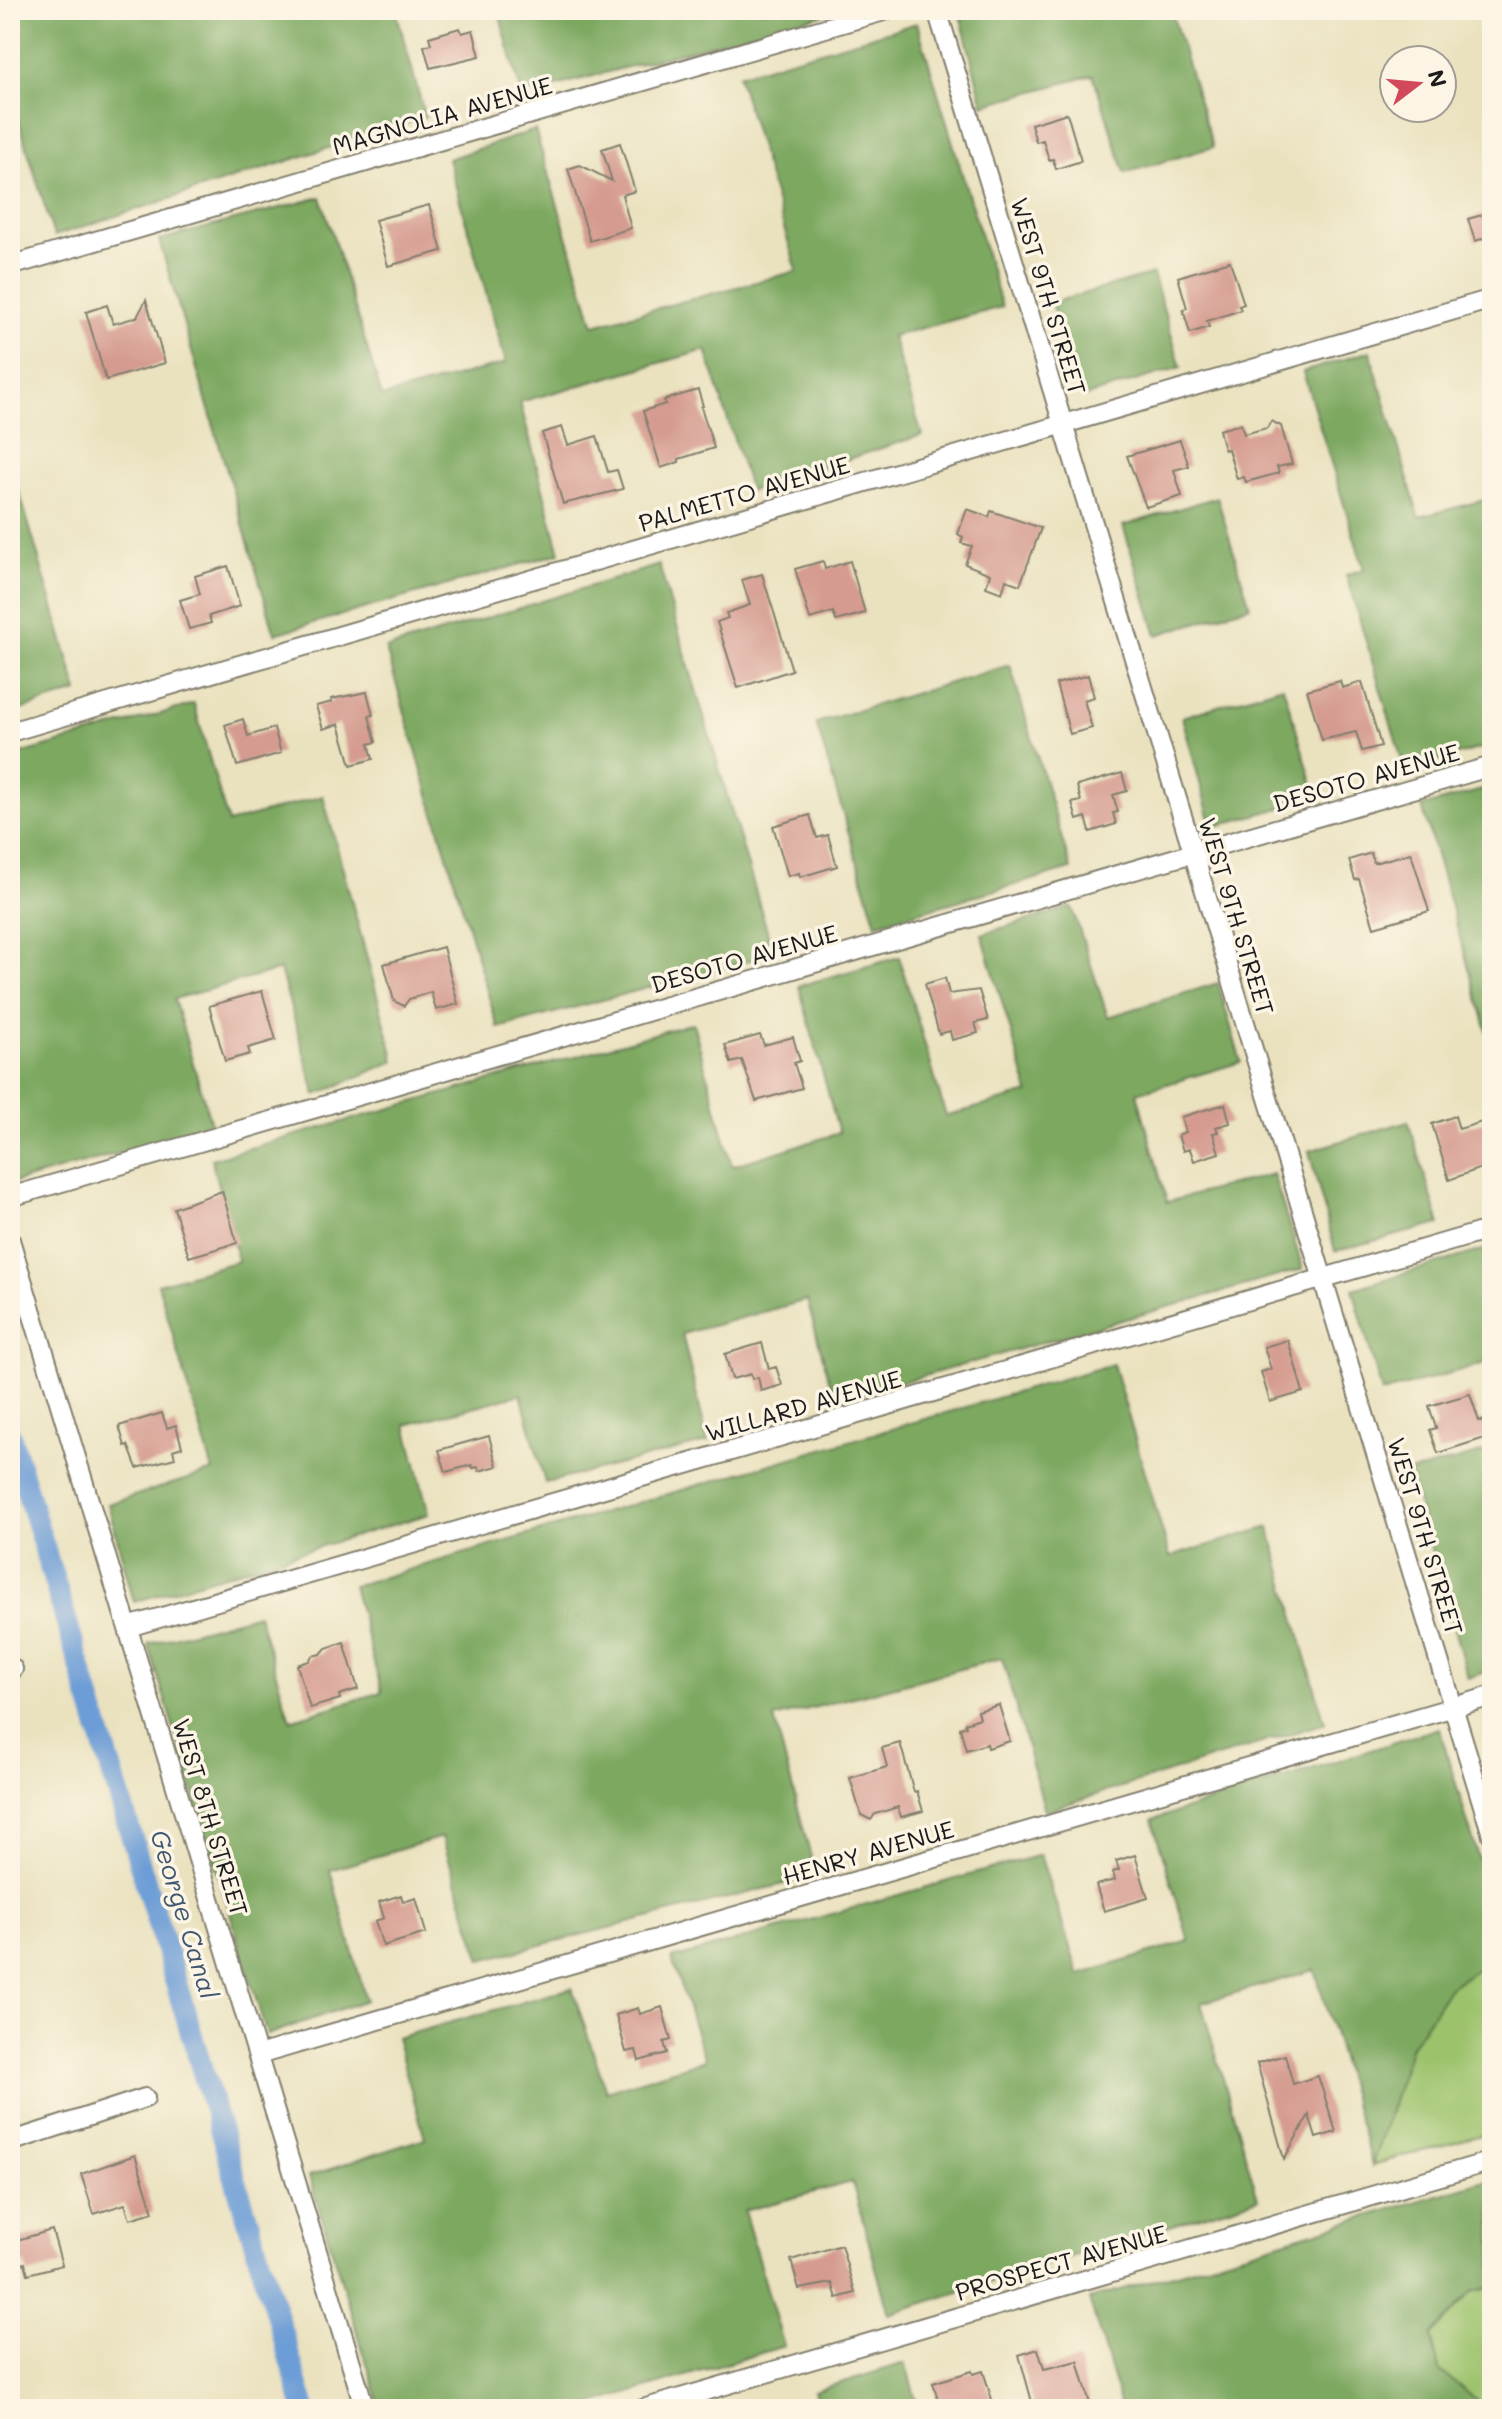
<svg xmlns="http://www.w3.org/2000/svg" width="1502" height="2419" font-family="Mali,sans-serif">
<rect width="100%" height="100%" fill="#fcf5e5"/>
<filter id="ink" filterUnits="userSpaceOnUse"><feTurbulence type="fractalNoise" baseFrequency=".0125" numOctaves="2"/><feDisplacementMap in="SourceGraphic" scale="16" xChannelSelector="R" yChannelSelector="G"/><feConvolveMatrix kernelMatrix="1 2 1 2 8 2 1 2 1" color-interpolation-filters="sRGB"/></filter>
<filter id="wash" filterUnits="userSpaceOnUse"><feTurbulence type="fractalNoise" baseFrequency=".006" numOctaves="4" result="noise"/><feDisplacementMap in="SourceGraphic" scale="32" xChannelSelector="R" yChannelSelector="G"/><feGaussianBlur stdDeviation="1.8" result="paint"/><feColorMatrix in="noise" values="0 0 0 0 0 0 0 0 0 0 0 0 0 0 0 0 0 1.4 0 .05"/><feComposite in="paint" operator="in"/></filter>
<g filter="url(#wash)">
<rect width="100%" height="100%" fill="#eae2bf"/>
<path fill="#9cc26c" stroke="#5c6f44" stroke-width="2" d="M1492,1959v173l-120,33 39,-119 39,-59z
M1492,2287v122h-6l-47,-39 -8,-35 41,-43z"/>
<path fill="#7da860" stroke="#4c623e" stroke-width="2" d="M10,10h386l29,107 -371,119 -44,-143z
M498,10h343l-319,85z
M959,10h212l42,137 -88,26 -32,-98 -110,30z
M917,23l85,284 -110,29 30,99 -172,56 -44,-141 -186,52 40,151 -285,81 -116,-394 162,-43 61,200 124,-34 -58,-204 87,-29 59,195 203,-54 -59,-196z
M1153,274l28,93 -98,30 -32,-94z
M1370,351l49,166 73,-19v247l-87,25 -59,-195 18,-6 -61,-197z
M19,491l59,201 -68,21v-220z
M1217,497l33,109 -93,29 -34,-109z
M659,565l115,389 -276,74 -112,-379z
M1010,665l61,204 -195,55 -60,-201z
M1283,686l34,112 -105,29 -30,-110z
M194,704l34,119 95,-27 72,265 -79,34 -36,-125 -106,29 38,128 -200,56 -2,-7v-419z
M1492,787v261l-70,-241z
M1072,907l36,110 110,-34 23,79 -104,31 30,109 106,-28 30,95 -468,132 -28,-101 -125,34 26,108 -163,41 -24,-89 -115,31 23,89 -295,88 -26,-98 105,-33 -55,-187 80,-23 -27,-102 482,-136 39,143 107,-33 -40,-147 100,-29 47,159 83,-23 -47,-159z
M1408,1121l32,103 -105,27 -26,-100z
M1492,1247v114l-110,32 -29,-104z
M1113,1364l57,193 99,-30 56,196 -280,88 -43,-153 -228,60 42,158 -335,84 -39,-123 -112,33 36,130 -99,35 -119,-391 110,-30 32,106 92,-28 -29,-106z
M1492,1450v220l-24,8 -59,-205z
M1439,1728l53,175v56l-42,28 -39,59 -39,119 -57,-195 -114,33 57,195 -369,116 -37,-132 -108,29 40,135 -207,63h-196l-72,-233 116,-38 -29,-100 176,-50 34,103 99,-31 -33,-101 368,-104 39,120 110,-34 -37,-121z
M1492,2179v108l-20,5 -41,43 8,35 49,39h-366l-33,-110z
M905,2363l14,46h-99l-6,-18z"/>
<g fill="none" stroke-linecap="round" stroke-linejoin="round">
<path stroke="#6d9dd6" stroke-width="22" d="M10,1435l295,974"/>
</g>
<g id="blocks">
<path fill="#d59b90" d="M460,28l2,5 11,-3 7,26 -50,12 -6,-22 7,-2 -2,-7z
M1067,113l14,48 -25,8 -3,-10 -4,1 -6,-20 -7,2 -5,-18z
M620,143l15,48 -13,4 9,33 -41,13 -22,-72 12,-4 32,16 -10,-32z
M429,205l13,46 -54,15 -13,-46z
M1492,212v24l-17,5 -7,-22z
M1230,261l14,43 -5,2 2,4 -34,11 2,6 -19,6 -7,-24 4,-1 -9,-31z
M146,300l19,63 -59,17 -20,-68 21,-7 6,19 24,-7z
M698,390l5,16 -2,1 13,41 -35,11v3l-18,6 -18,-57 23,-7 -2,-4z
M1271,421l10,5 11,38 -15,3 2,6 -33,9 -2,-5 -7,2 -9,-30 -4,1 -5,-20 22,-6 3,10 23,-6z
M562,427l6,18 29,-9 11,36 9,-2 6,19 -60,15 -21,-71z
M1180,440l9,26 -15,4 8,26 -36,11 -19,-51z
M967,509l22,8 2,-6 50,17 -21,57 -14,-5 -4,13 -16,-6 4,-13 -25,-10 7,-18 -11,-3 2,-6 -5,-3z
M823,561l2,8 25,-8 15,52 -29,8 -3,-9 -23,7 -15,-50z
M228,566l12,40 -31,10 2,7 -22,6 -9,-29 20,-6 -5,-18z
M762,574l30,96 -54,18 -21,-66 11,-4 -2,-5 24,-8 -8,-25z
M1088,675l6,22 -10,3 8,28 -22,6 -14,-50z
M1340,681l2,7 20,-6 19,64 -19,5 -6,-19 -34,8 -15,-50z
M367,692l6,23 -4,1 7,26 -7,2 4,15 -22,6 -12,-41 -16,5 -7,-23 16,-4 -1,-3z
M243,719l5,17 26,-8 7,25 -44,13 -12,-41z
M1122,773l5,18 -14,4 5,17 -5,1 3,11 -26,8 -4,-15 -9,3 -5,-17 9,-2 -4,-15z
M810,815l7,23 11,-3 9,31 -37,11 -1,-4 -11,3 -15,-50z
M1371,853l3,10 37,-10 18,58 -55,16 -15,-48 -4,1 -6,-20z
M443,947l15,57 -22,6 -5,-18 -22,7 -5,7 -10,-5 -10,-37z
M945,978l4,16 30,-4 9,30 -13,3 3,10 -26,7 -2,-9 -11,3 -14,-50z
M262,991l14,49 -28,8 2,6 -25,7 -16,-55z
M760,1035l4,10 29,-8 7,24 -6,2 8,25 -46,13 -14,-41 -11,3 -6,-18z
M1225,1104l5,19 -14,4 2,5 -5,1 6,20 -25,8 -4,-12 -7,2 -5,-16 7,-3 -4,-15z
M1455,1116l4,13 33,-10v45l-43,16 -17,-56z
M222,1191l15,52 -48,14 -15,-49z
M1288,1340l15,52 -33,10 -9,-30 10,-3 -7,-22z
M762,1343l7,26 7,-2 6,18 -21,6 -3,-14 -6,2 -1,-5 -19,5 -7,-25z
M1470,1394l9,27 3,-1 6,17 -50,16 -8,-23 6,-2 -7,-22z
M162,1413l5,15 9,-3 6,22 -9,3 2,8 -38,10 -9,-23 -3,1 -6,-20z
M489,1436l8,30 -18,5 -1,-4 -5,1 -1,-3 -26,7 -7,-22z
M344,1642l14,47 -19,6 1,4 -30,9 -13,-43 12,-4 3,-5 9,-2 5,-6z
M999,1705l11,36 -22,7 -1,-4 -21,6 -6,-22 6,-2 -1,-3 15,-5 -2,-7z
M900,1743l14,49 3,-1 6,20 -22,6 -3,-10 -23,7 -4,6 -10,-5 -11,-37 37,-11 -5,-19z
M1135,1855l13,43 -44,13 -8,-26 19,-5 -2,-8 6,-2 -3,-9z
M401,1895l2,7 13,-4 10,35 -43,13 -8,-25 9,-3 -5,-16z
M662,2007l9,33 -7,2 3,11 -28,8 -3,-11 -10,2 -10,-37 22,-7 2,6z
M1285,2055l8,29 25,-8 18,56 -20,6 -7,-23 -25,44 -27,-96z
M135,2155l18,57 -23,7 -5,-15 -31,10 -13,-40z
M52,2230l10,35 -34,9 -3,-11 -15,4v-25z
M841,2245l14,48 -18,5 -5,-15 -33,6 -8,-29z
M1038,2349l6,20 34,-8 12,43 -18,5h-38l-15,-54z
M972,2371l1,3 10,-3 12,38h-54l-8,-26z"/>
</g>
</g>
<g filter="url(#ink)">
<use href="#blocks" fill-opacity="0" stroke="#837f6e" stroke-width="2"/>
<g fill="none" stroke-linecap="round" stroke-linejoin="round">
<defs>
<path id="street" d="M937,10l555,1825
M10,266l877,-256
M10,732l1482,-433
M10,1197l1482,-431
M10,1240l355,1169
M128,1627l1364,-398
M10,1670l3,-1
M258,2055l1234,-359
M10,2142l135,-44
M643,2409l849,-248"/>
</defs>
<use href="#street" stroke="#837f6e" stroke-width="22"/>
<use href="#street" stroke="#fff" stroke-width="18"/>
</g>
</g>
<g text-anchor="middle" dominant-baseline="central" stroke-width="7" stroke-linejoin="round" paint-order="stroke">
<g font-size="24" fill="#1c1c1c" stroke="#fcf5e5">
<text transform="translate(442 115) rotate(-16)">MAGNOLIA AVENUE</text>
<text transform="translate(1049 296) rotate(73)">WEST 9TH STREET</text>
<text transform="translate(744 493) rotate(-16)">PALMETTO AVENUE</text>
<text transform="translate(1366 777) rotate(-16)">DESOTO AVENUE</text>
<text transform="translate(1237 916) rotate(73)">WEST 9TH STREET</text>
<text transform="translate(744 958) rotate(-16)">DESOTO AVENUE</text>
<text transform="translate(803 1405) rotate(-16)">WILLARD AVENUE</text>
<text transform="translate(1426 1536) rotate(73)">WEST 9TH STREET</text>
<text transform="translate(211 1817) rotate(73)">WEST 8TH STREET</text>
<text transform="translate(868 1852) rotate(-16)">HENRY AVENUE</text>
<text transform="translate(1061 2262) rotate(-16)">PROSPECT AVENUE</text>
</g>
<g font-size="26" font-style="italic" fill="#405670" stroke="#fcf5e5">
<text transform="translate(185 1914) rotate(73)">George Canal</text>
</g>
</g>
<rect width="1502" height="2419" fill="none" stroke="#fcf5e5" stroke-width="40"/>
<g transform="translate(1418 84) rotate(74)"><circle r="38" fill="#fcf5e5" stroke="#a29e95" stroke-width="2"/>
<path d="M0-6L14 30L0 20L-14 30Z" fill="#d1495b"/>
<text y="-12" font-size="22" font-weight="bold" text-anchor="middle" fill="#1c1c1c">N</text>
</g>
</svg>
